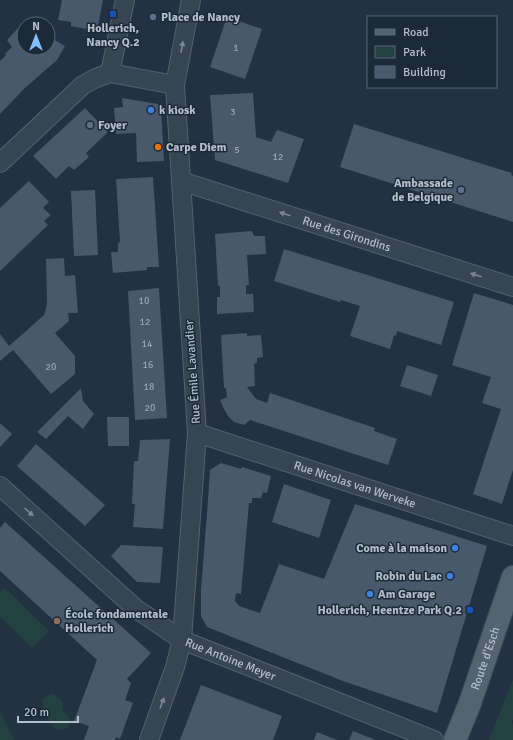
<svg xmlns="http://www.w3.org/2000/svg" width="513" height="740" font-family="Signika,sans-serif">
<rect width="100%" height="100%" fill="#223242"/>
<path fill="#244142" d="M4,587l45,44 -17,17 -32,-31v-25z
M513,680v40l-2,1 2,4v15h-24z
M53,694l9,7 1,10 6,6v9l-6,4 -8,-1c-8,-9 -12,-18 -13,-29l5,-5z
M0,711l14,29h-14z"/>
<path fill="#48596b" d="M62,0h41l-6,31 -26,-5v-4l-13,-2z
M227,17l35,12 -17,50 -35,-12z
M24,22l3,2h-3v24h24v-12l17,10 -8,14 -32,28 -25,26v-53l6,-6 -1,-1 7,-7 -5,-7z
M253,93l3,44 15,5 6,-12 27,9 -16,44 -73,-23 -5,-65z
M122,98l36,6 3,5 3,52 -27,1 -1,-29 -20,1 -2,-26 9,-1z
M85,108l23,24 -22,21 3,4 -15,13 -5,-4 -13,13 -23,-23z
M354,124l158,49 -1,2 2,1v46l-173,-55z
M153,177l6,90h-12v3l-34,3 -2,-21h7v-9l2,-1 -4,-63z
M29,181l20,21 -6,6 8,7 -7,6 4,4 -48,46v-63z
M95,190l3,65 -24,1 -3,-65z
M252,231l2,5h11l1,18 -19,1 2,30h-3v9h7l1,18 -37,2v-17h3v-11h-2l-3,-52z
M284,249l170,53 -13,43 -44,-14 -1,5 -2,-1 -4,14 -40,-13 10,-30 -19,-6 -1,2 -66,-21z
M64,258l1,18 10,-1 3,38h-10l1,8 -14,12 20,23v18l-24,20 -38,-44 -13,11v-27l9,12 35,-31 3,-11 -1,-45z
M159,288l8,130 -32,2 -7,-129z
M474,293l39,12v165l-11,34 -29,-10 28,-85 -19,-6 9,-26 -39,-12z
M247,333v3l14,-1 2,22 -6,1v5l-3,1 1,22 -8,1 9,12 11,4 3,-10 105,35 -1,3 23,8 -9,26 -138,-45 -6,5 -10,-3 -6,-6 -4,-7 -4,-9 7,-3 -1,-9h-2l-3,-53z
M407,365l31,10 -7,21 -31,-10z
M81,388l2,13 11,13 -11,15 -15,-13 -22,23 -9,-7z
M107,417h22v29h-21z
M0,423l12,11 -12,13z
M170,439l-7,90 -30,-2 2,-23h-3l2,-43h4l2,-21z
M36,444l69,61 -20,21 -68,-60z
M221,463l20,6 1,-2 29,9 -4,17 -4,-1 -2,6h-9v5h-3l-8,91 -5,-1 -1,8 4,5 21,7 19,-49 45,15 31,-75 132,42 -50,167 -94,-32 -136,-54 -6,-11v-26l7,-90 2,-30z
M284,484l47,16 -12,38 -47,-16z
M5,522l146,131 -24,26 4,4 -6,17 8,3 -13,36 -4,-2 -1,3h-31l5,-14 -15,-5 23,-61 -97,-89v-43z
M121,545l42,2 -3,36 -23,-1 -26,-26z
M201,685l81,31 -9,24h-93z
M353,731l23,9h-27z
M317,732l20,8h-23z"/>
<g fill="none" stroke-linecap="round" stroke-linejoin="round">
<defs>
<g id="minor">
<path d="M110,73l15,-73"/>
<path d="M110,73l65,12"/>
<path d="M0,163l83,-78 13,-7 14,-5"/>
<path id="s1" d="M181,181l332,106"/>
<path id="s2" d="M197,433l316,103"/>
<path id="s3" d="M0,486l135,122 47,32 252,100"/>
<path d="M149,740l26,-73 7,-27 15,-207 -22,-348 16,-85"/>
</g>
<g id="primary">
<path id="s4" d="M455,740l15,-37 43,-126"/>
</g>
</defs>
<use href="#minor" stroke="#55616f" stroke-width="20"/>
<use href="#primary" stroke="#404d5a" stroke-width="24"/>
<use href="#minor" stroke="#374451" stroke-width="18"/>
<use href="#primary" stroke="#556371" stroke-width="22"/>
</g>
<defs><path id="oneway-solid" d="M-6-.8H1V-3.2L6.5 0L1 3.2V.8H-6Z"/></defs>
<g fill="#7b8795">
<use href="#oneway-solid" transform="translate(182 47) rotate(-80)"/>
<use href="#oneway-solid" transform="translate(285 214) rotate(-162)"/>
<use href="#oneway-solid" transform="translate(476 275) rotate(-162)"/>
<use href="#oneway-solid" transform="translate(29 512) rotate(42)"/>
<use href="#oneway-solid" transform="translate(162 703) rotate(-70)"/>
</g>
<g fill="#1a4fb4" stroke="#1c2936" stroke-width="1.5">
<rect x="109" y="10" width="8" height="8" rx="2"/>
<rect x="466" y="606" width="8" height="8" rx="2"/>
</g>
<g fill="#5c6f8a" stroke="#1c2936" stroke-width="1.5">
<circle cx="153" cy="17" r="4"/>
<circle cx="90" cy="125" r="4"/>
<circle cx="461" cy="190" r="4"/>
</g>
<g fill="#3f7fe0" stroke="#1c2936" stroke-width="1.5">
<circle cx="151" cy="110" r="4"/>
<circle cx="455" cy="548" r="4"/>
<circle cx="450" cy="576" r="4"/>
<circle cx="370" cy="594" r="4"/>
</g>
<circle fill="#e8710a" stroke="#1c2936" stroke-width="1.5" cx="158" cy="147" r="4"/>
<circle fill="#8d6e63" stroke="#1c2936" stroke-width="1.5" cx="57" cy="621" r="4"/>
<g text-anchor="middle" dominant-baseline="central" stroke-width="3" stroke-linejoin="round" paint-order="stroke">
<g font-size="10" fill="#98a5b4">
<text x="236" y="48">1</text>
<text x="233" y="112">3</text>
<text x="237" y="150">5</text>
<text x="278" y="157">12</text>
<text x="144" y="301">10</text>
<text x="145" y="322">12</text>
<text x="147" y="344">14</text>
<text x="148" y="365">16</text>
<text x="51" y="367">20</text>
<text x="149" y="387">18</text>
<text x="150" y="408">20</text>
</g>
<g font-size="12" font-weight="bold" fill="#b3becc" stroke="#1c2936" text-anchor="start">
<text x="161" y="17">Place de Nancy</text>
<text x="113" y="28" text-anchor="middle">Hollerich,<tspan x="113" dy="14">Nancy Q.2</tspan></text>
<text x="159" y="110">k kiosk</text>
<text x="98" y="125">Foyer</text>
<text x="166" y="147">Carpe Diem</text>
<text x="453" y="183" text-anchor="end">Ambassade<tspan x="453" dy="14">de Belgique</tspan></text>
<text x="447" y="548" text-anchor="end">Come à la maison</text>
<text x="442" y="576" text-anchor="end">Robin du Lac</text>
<text x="378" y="594">Am Garage</text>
<text x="462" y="610" text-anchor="end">Hollerich, Heentze Park Q.2</text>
<text x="65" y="614">École fondamentale<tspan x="65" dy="14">Hollerich</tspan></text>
</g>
<g font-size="12" fill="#b3becc" stroke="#1c2936">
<text stroke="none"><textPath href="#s1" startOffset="174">Rue des Girondins</textPath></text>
<text transform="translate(193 372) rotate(-94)">Rue Émile Lavandier</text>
<text stroke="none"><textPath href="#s2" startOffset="166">Rue Nicolas van Werveke</textPath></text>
<text stroke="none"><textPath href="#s3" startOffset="291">Rue Antoine Meyer</textPath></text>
<text stroke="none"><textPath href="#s4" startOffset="87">Route d'Esch</textPath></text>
</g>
</g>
<rect x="367" y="16" width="130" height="72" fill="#1c2936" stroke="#586572"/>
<rect x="375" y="29" width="20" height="6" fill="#556371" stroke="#586572"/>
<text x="403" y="36" font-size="12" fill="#b3becc">Road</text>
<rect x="375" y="46" width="20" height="12" fill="#244142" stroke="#586572"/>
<text x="403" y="56" font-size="12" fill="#b3becc">Park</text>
<rect x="375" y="66" width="20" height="12" fill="#48596b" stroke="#586572"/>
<text x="403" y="76" font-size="12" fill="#b3becc">Building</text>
<g transform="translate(36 36)"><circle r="19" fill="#1c2936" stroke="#586572"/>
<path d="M0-3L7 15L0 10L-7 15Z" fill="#85beff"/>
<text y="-6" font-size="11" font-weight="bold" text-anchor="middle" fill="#b3becc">N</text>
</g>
<path d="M18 716v6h60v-6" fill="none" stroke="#b3becc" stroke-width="2"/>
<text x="24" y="716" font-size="12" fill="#b3becc" stroke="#1c2936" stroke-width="3" paint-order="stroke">20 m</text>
</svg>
